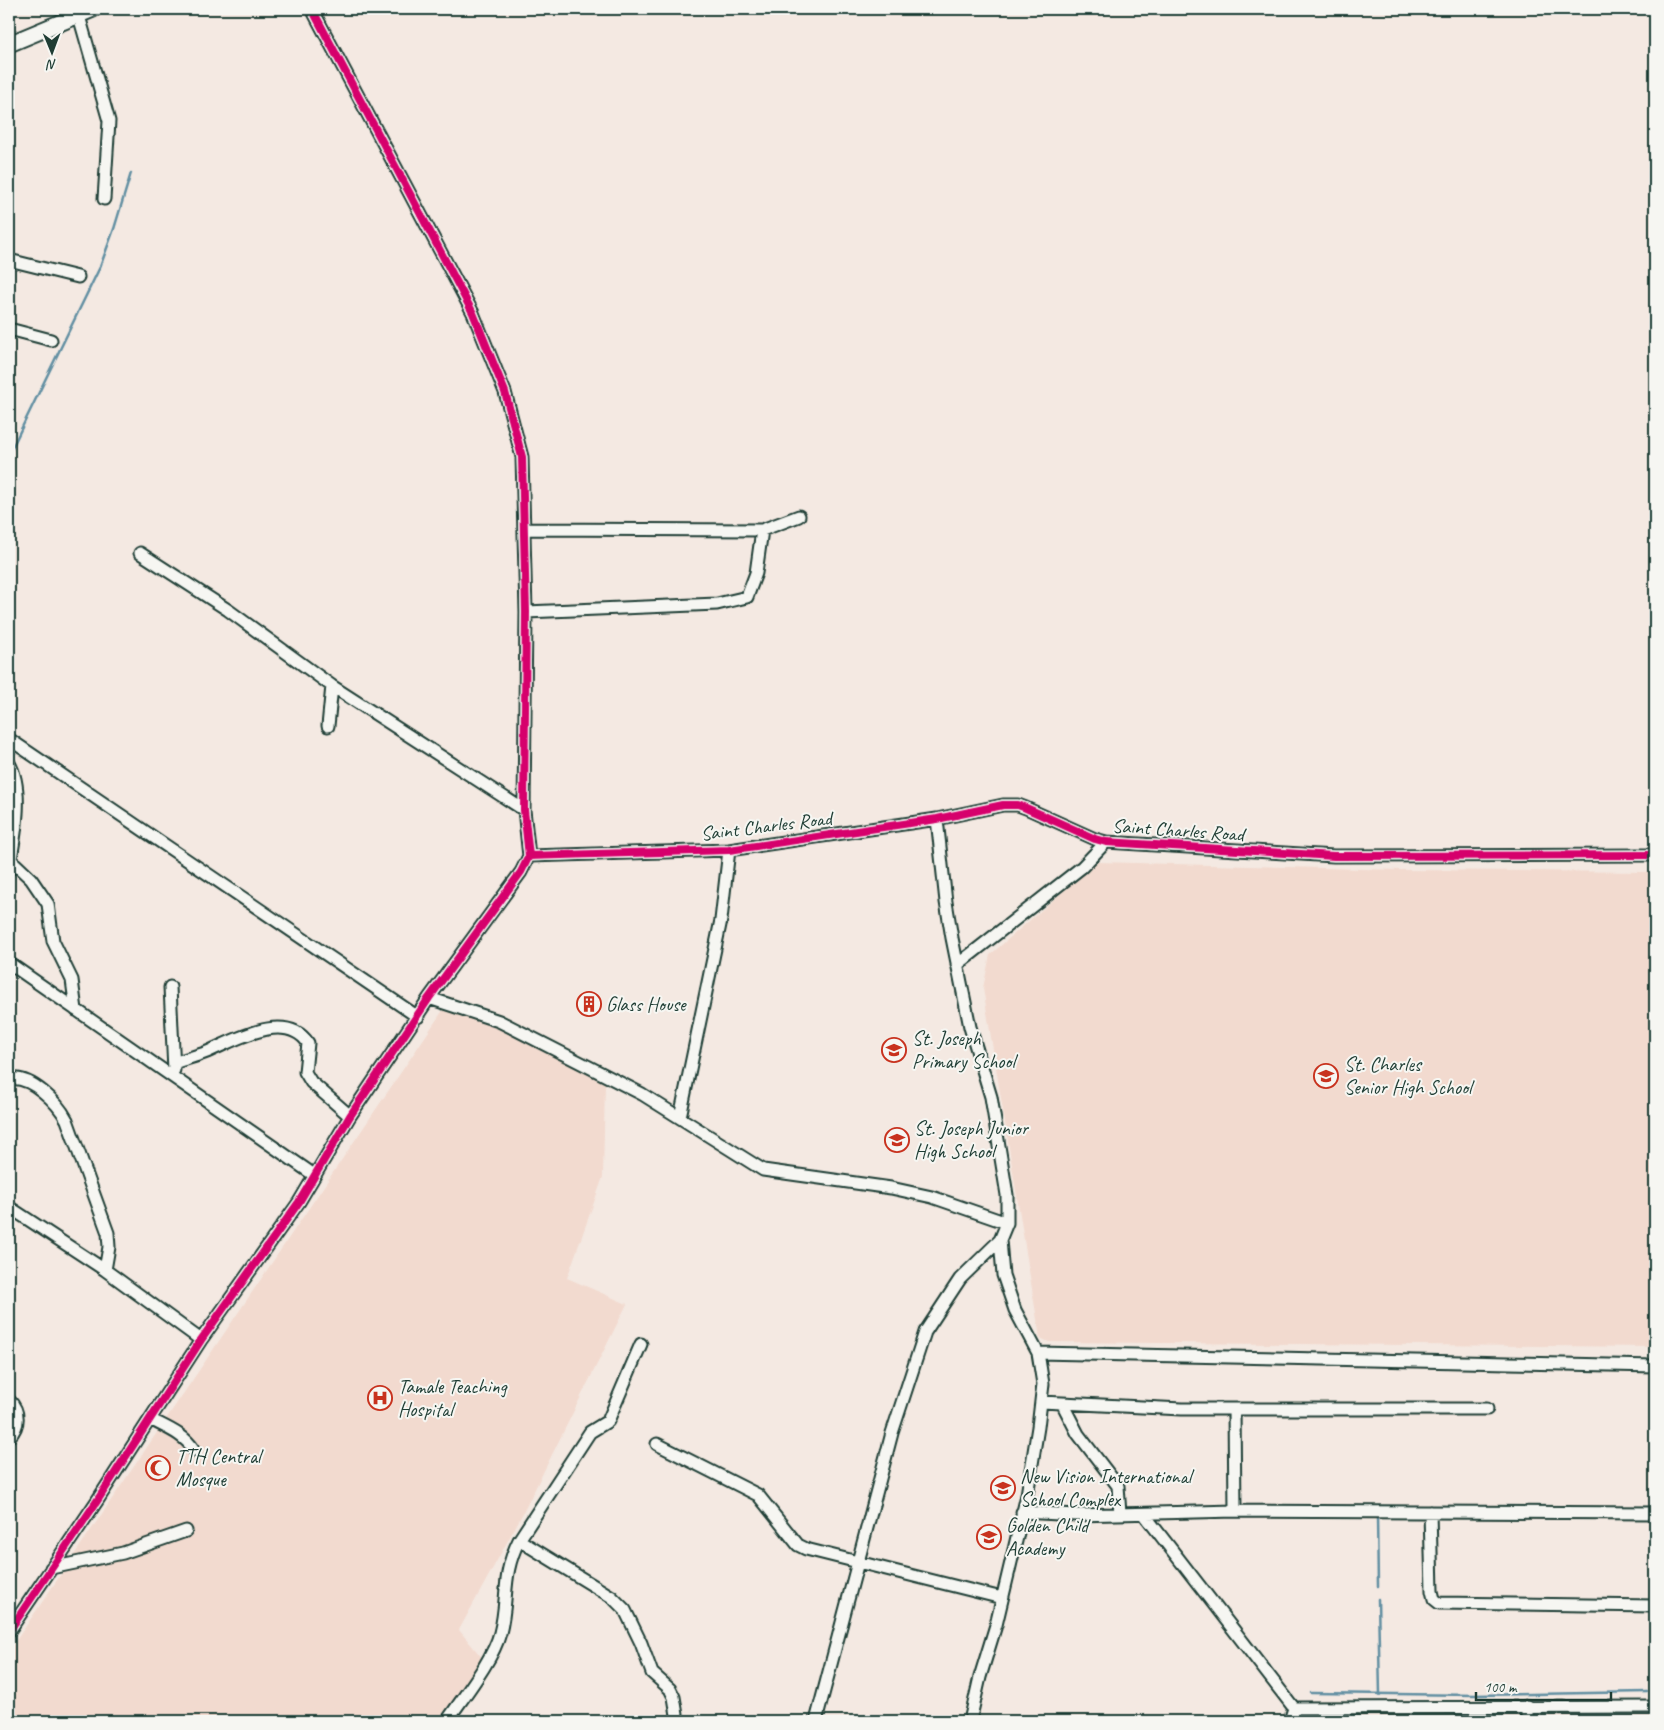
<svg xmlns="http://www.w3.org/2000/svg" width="1664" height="1730" font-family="Caveat,sans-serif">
<rect width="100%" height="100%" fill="#f4e9e2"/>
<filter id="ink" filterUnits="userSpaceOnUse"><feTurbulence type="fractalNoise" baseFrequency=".02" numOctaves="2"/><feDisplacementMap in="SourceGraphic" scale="10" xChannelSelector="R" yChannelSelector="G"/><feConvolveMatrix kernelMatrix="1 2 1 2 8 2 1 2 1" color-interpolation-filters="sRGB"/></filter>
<g filter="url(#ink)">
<path fill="#f2dacf" d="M1097,862l305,8 253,2v475l-606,-5 -9,-4 -57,-350 7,-33z
M452,997l153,86 -2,94 -36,101 60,26 -104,209 -64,117 30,36 -41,55h-439v-70z"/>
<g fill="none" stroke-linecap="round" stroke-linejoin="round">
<path stroke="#628fa2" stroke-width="2.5" d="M9,454l91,-187 14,-38 17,-56
M1377,1516l1,70
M1378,1599l2,96
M1311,1693l165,2 171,-3"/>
<defs>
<path id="minor" d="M77,9l32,112 -5,78
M9,260l69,17
M9,332l4,-2 38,10
M524,529l238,1 37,-14
M140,553l88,57 104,76 192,124
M526,612l191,-8 30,-7 9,-24 6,-43
M328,726l4,-40
M9,739l409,278
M9,763c16,27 5,77 0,107
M937,819l9,83 6,36 18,89 21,70 16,98v28l-7,17 3,35 12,35 23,43 5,31 -5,43 -11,68 -31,130 -16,52 -10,44
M529,856l200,-6 208,-31 66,-14h15l8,3 69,31 11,3 228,14 321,-1
M11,860l20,19 17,25 5,37 19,39 4,30
M9,963l305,212
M957,965l125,-98 24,-25
M170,987l4,83
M429,998l70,23 143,73 121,76 128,18 41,9 75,26
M174,1063c11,-4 23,-7 33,-11 28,-12 79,-42 101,-9l-3,29 6,10 39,34
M9,1079c22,-4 49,24 58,41l41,113 1,14 -4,23
M680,1117l41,-197 8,-70
M9,1207l96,63 96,70
M1038,1353l617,13
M9,1400c11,11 11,26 0,37
M1041,1402l21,1 16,31 40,52 2,28
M1062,1403l120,6h305
M1234,1409l1,102
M150,1419c17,9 34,15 44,31
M657,1444l101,51 40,50 8,4 196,49
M1022,1512l55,3 158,-4 420,2
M1430,1512l2,79 2,8 5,4 216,3
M1144,1514l150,194
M519,1540l93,57 13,13 16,33 11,30 18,16 4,8 4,24
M51,1568l72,-15 63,-22
M9,1631l88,-130 104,-161 98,-138 51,-86 79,-118 92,-126 8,-16 -5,-46 2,-198 -4,-155 -17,-65 -32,-79 -161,-304
M1527,1706v15
M1294,1708l361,-1
M447,1721c16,-24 46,-61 53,-88 9,-35 1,-57 19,-93l71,-108 18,-11 33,-77
M816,1721l76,-288 33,-101 35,-53 40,-39
M1290,1721l4,-13"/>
<path id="secondary" d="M9,44l84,-35"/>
</defs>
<use href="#minor" stroke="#1f3d34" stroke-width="15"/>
<use href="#secondary" stroke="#1f3d34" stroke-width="19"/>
<use href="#minor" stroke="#f6f6f2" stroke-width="11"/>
<use href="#secondary" stroke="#f6f6f2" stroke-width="15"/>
<defs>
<path id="cycleway" d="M529,856l200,-6 208,-31 66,-14h15l8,3 69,31 11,3 228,14 321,-1
M9,1631l88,-130 104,-161 98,-138 51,-86 79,-118 92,-126 8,-16 -5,-46 2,-198 -4,-155 -17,-65 -32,-79 -161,-304"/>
</defs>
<use href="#cycleway" stroke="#f6f6f2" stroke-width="11"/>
<use href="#cycleway" stroke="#d6006c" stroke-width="8"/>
</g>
</g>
<defs>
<symbol id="building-ring" viewBox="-11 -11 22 22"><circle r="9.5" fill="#f6f6f2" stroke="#c8321e" stroke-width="1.5"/><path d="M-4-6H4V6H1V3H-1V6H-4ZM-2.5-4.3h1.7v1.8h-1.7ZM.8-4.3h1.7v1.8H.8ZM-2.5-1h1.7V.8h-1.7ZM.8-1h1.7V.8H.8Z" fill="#c8321e"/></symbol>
<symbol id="school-ring" viewBox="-11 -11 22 22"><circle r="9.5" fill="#f6f6f2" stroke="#c8321e" stroke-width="1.5"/><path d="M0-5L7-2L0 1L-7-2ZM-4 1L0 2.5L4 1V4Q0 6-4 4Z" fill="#c8321e"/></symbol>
<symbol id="hospital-ring" viewBox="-11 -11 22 22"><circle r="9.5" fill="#f6f6f2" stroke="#c8321e" stroke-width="1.5"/><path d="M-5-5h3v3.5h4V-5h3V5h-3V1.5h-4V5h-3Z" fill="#c8321e"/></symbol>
<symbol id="mosque-ring" viewBox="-11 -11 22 22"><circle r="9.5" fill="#f6f6f2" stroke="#c8321e" stroke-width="1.5"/><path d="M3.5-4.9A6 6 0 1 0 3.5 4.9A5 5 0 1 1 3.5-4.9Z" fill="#c8321e"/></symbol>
</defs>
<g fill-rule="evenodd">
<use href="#building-ring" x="575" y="990" width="28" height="28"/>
<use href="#school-ring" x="880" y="1036" width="28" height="28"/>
<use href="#school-ring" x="1312" y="1062" width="28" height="28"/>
<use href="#school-ring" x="883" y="1126" width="28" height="28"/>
<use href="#hospital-ring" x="366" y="1384" width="28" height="28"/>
<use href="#mosque-ring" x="144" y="1454" width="28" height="28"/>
<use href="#school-ring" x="989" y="1474" width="28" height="28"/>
<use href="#school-ring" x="975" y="1523" width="28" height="28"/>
</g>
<g text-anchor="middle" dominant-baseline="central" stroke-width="4" stroke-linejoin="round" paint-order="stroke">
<g font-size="20" fill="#1f3d34" stroke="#f6f6f2">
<text transform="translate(766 826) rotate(-7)">Saint Charles Road</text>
<text transform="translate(1178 830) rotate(4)">Saint Charles Road</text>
</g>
<g font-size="20" fill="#1f3d34" stroke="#f6f6f2" text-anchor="start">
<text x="606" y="1004">Glass House</text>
<text x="912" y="1038">St. Joseph<tspan x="912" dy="23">Primary School</tspan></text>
<text x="1344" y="1064">St. Charles<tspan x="1344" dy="23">Senior High School</tspan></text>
<text x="914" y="1128">St. Joseph Junior<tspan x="914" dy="23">High School</tspan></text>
<text x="398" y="1386">Tamale Teaching<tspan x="398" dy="23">Hospital</tspan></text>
<text x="176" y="1456">TTH Central<tspan x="176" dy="23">Mosque</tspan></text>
<text x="1020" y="1476">New Vision International<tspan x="1020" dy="23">School Complex</tspan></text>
<text x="1006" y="1525">Golden Child<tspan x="1006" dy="23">Academy</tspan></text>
</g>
</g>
<rect width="1664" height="1730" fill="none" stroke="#f6f6f2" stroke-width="30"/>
<rect x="15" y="15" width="1634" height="1700" fill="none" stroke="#1f3d34" stroke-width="2" filter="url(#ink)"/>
<g transform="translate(52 52) rotate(179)" stroke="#f6f6f2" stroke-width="4" paint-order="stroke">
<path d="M0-4L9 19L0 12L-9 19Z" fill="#1f3d34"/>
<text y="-8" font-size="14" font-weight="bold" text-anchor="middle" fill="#1f3d34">N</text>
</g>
<path d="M1476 1692v8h135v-8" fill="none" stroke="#1f3d34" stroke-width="2.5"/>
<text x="1484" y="1692" font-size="15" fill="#1f3d34" stroke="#f6f6f2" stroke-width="4" paint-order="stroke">100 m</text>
</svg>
